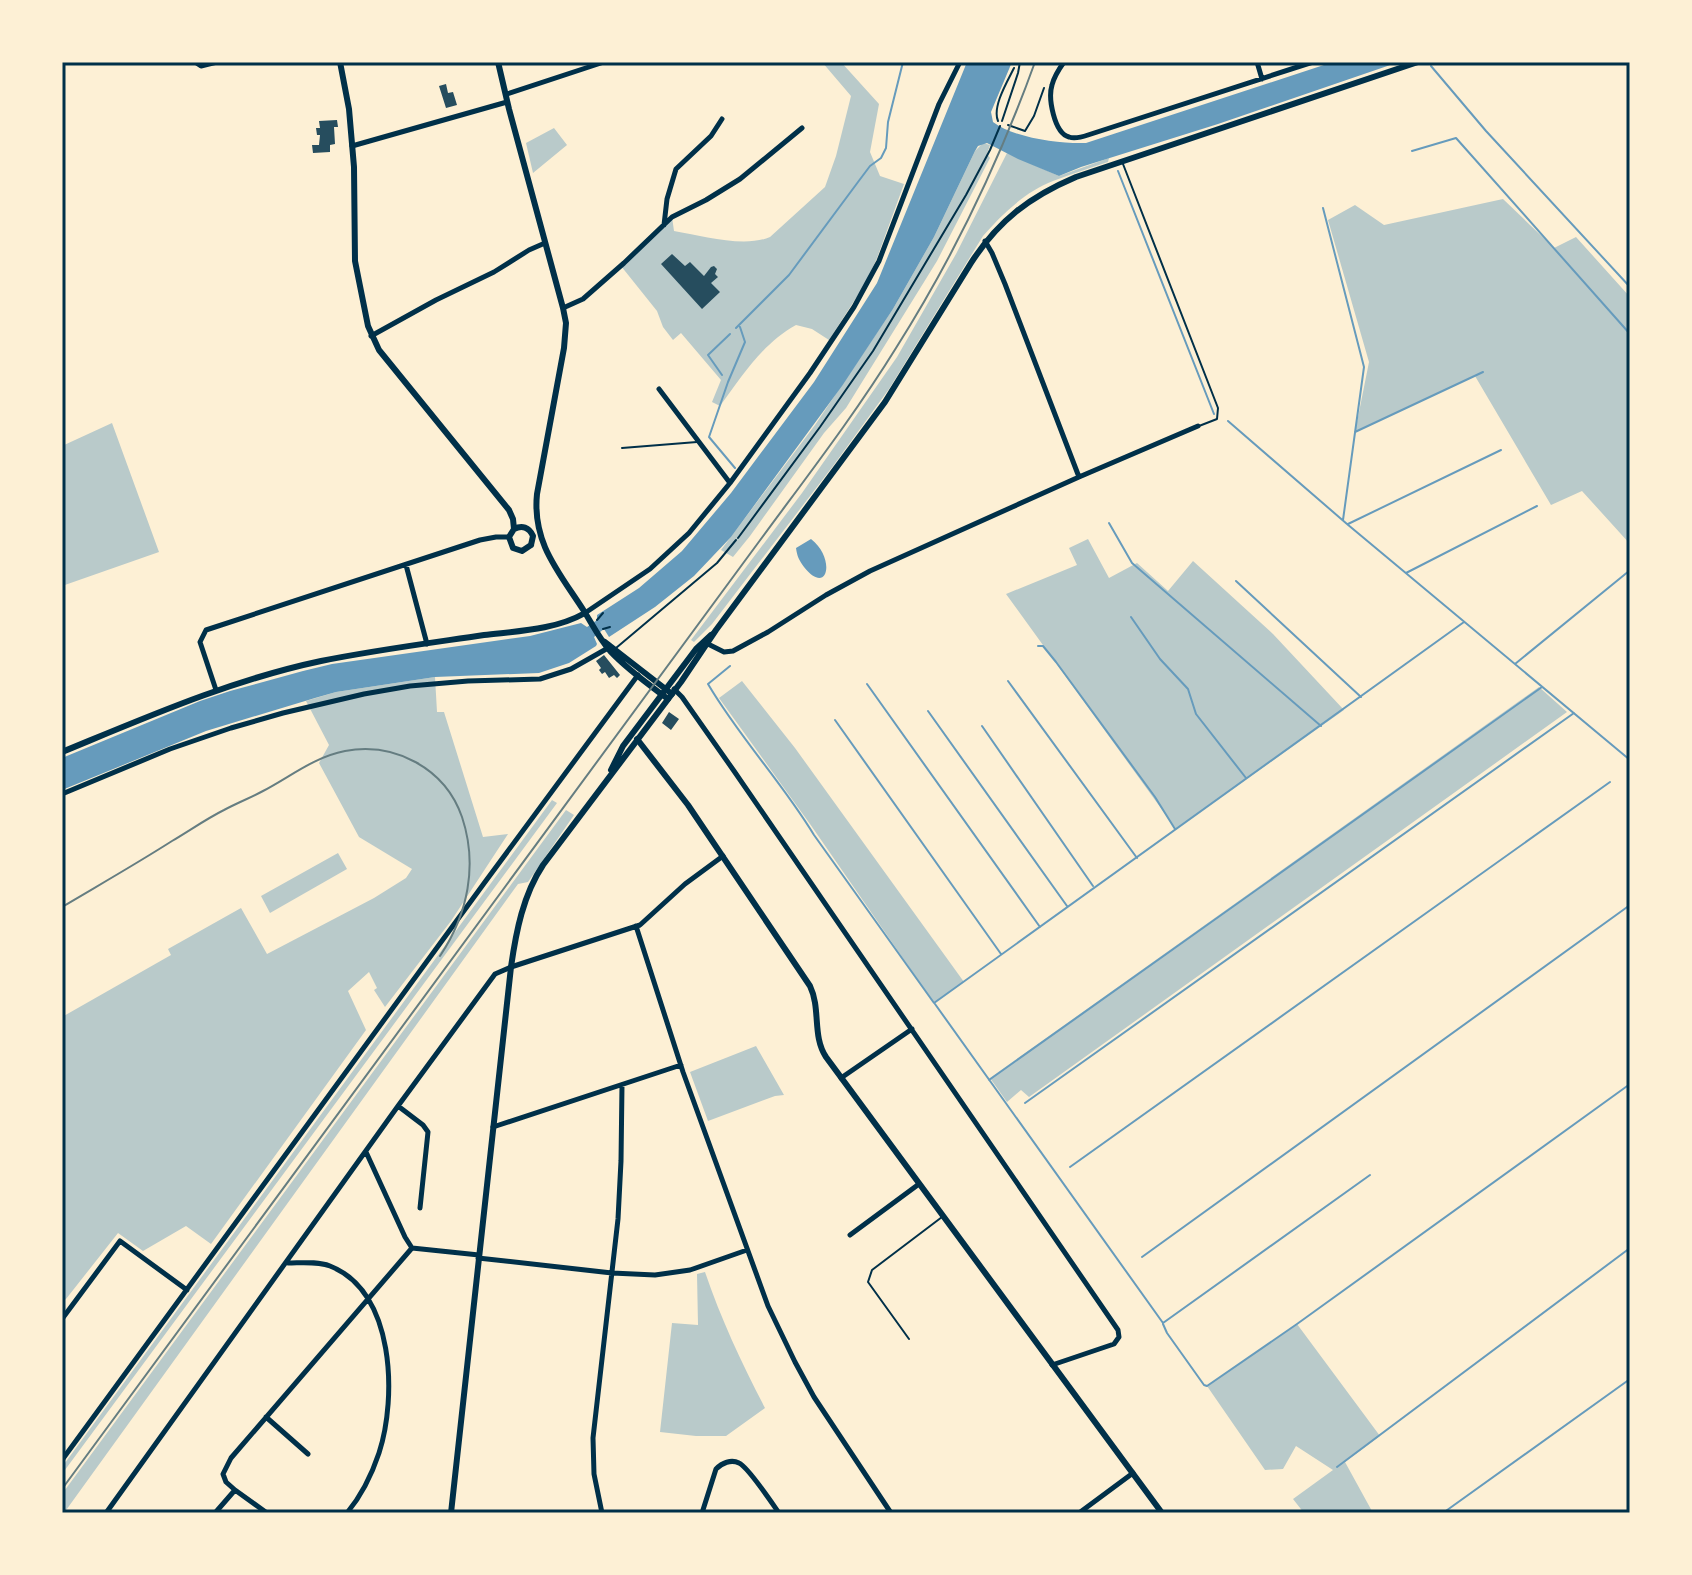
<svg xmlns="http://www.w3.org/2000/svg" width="1692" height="1575" font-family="'Fira Sans',sans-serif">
<rect width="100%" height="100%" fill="#fdf0d5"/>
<path fill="#b9caca" d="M822,62h19l38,42 -9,48 10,24 24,8 -27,74 -12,26 -36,56 -17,-11 -16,-4c-34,19 -54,51 -76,81l-8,-4 9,-22 -40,-47 -8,7 -10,-13 -6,-16 -36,-45 51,-49 2,14c28,5 71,17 96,6l55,-50 11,-31 15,-60z
M554,128l13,17 -34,28 -7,-30z
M983,143l7,2 -3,9 3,4 -53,103 -91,147 -22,25 -74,103 -17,21 -12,-7 94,-125 78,-116 41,-72 41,-86z
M1007,153l52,23 50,-18 -1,4c-18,6 -37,12 -55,19 -27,10 -52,34 -70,55l-94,153 -56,77 -121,158 -18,18 -3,-2 111,-147 95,-136 59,-103z
M1503,199l51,49 22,-11 54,60v247l-48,-53 -31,14 -76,-129 -120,56 14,-70 -41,-142 27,-15 29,20z
M112,423l47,129 -97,34v-140z
M1088,539l21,39 28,-15 31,28 25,-30 80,73 71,76 -168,119 -170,-235 71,-29 -8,-17z
M435,677l2,35h7l39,125 25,-3 -57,87 -66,86 -11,-17 3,-2 -8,-16 -21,19 18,39 -155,214 -25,-18 -43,25 -25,-18 -52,66 -4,2v-284l109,-62 -3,-6 73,-41 26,46 107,-56 32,-20 6,-9 -53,-32 -40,-74 10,-18 -23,-44 30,-9z
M742,681l53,67 169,234 -30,21 -124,-179 -91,-126z
M1539,687l28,25 -538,385 -8,-7 -14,12 -17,-24z
M552,800l5,3 -495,671v-7z
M566,810l8,5 -46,67 -10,2 -454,629h-2v-19z
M338,853l9,16 -77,44 -9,-17z
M756,1046l28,49 -9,1 -67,25 -18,-49z
M705,1272c16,47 37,92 60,136l-39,28h-30l-36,-4 12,-109 26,2 -1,-51z
M1297,1324l83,112 -35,26 28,51h-69l-11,-14 40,-29 -37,-24 -13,23 -18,1 -58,-84z"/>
<path fill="#669bbc" d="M967,62h45l-21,50 2,10c21,16 67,22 93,21l247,-81h66l-181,62 -137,43 -22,9 -41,-17 -31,-16 -9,3 -3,5 -41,86 -41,72 -51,77 -111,151 -37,39 -39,31 -46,30 -5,-8 -10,8 3,7 -1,2 -27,17 -30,10 -104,4 -99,15 -21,6 -109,33 -144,59v-32l138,-57 30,-10 73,-20 29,-7 198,-28 51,-13 6,4 10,-7v-5l42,-27 43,-37 49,-58 83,-111 63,-99z
M811,539c25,19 17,58 -7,28 -5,-7 -7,-11 -8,-19z"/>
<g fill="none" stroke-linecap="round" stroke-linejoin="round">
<path stroke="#669bbc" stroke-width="2" d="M1431,66l55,65 144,156
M1412,151l44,-13 174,196
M1118,171l96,243
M1323,208l41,159 -21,153
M736,328l53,-53 69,-93 12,-16 11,-8 5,-10 2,-26 15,-60
M722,375l-14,-20 22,-21
M1228,421l119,103 283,236
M1355,432l128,-60
M735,468l-26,-31 19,-55 17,-40 -5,-15
M1109,523l23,40 189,163
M1348,524l153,-74
M1406,573l131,-67
M1236,581l125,116
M1131,617l29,42 28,30 8,25 50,64
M1038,646h5l13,16 99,135 20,32
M1515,664l114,-93
M730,666l-22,18c31,53 74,98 106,151l120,168 530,-381
M1008,681l129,177
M867,684l173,243
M928,711l139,195
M835,720l166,234
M982,726l111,160
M935,1004l228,319 207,-148
M989,1080l553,-393
M1025,1103l549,-390
M1070,1167l540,-385
M1142,1257l488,-352
M1163,1324l4,9 37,52 3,1 90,-62 333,-240
M1337,1467l293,-219
M1443,1513l187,-134"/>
</g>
<path fill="#264d5e" d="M446,84l2,9 5,-1 4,13 -11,3 -7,-22z
M337,120l1,7h-4l1,17 -5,1v7l-17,1 -1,-8h7l1,-10h-3l-1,-7h4l-1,-7z
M672,254l13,12 5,-4 14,14 7,-9 3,-1 3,3 -2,5 3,3 -7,6 9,9 -18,17 -41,-45z
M604,655l16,20 -3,3 -3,-3 -5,3 -4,-6 -3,2 -3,-4 2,-2 -5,-7z
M669,712l10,7 -8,11 -9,-7z"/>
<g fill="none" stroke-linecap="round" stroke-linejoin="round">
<path stroke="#003049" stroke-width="2" d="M998,121c-6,-14 9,-39 16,-53
M1008,125l17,6 9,-15 10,-28
M738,538l82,-111 53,-76 93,-156 24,-45 10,-24
M597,620l6,-7
M603,629l7,-2"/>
<path stroke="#003049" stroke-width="2" d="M1002,121l16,-48 2,-11
M1123,164l95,244 -1,11 -18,7
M622,448l75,-6
M616,648l101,-85 19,-23
M909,1339l-41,-57 4,-12 70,-53"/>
<path stroke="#003049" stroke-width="5" d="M195,62l6,4 16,-4
M1064,62c-5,7 -10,15 -12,23 -4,13 2,48 17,52 6,2 13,0 19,-2l225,-73
M1257,62l5,17
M507,94l97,-32
M352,146l155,-44
M664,225l3,-26 9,-30 35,-33 11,-17
M985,241l7,12 13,31 74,193
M563,308l20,-9 41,-36 48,-46 34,-17 34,-21 62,-51
M371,336l65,-36 58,-28 35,-22 16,-7
M659,389l71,94
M406,565l21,79
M585,613l65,-44 39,-36 41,-50 80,-110 44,-66 25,-46 60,-157 21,-42
M704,642l20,10 9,-1 35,-19 58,-37 44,-24 209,-94 119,-51
M674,689l8,8 52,74 384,559 1,7 -5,7 -62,21
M216,690l-16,-48 6,-12 274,-90 16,-3h13
M62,794l108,-45 61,-21 52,-15 81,-19 46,-8 58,-5 72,-2 31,-10 37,-21
M636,926l47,146 85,234 27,56 19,35 77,116
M841,1078l71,-49
M398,1106l25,19 5,7 -8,76
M493,1127l188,-62
M366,1152l39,85 7,11
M850,1235l69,-51
M412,1248l67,7
M478,1258l134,15 43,2 35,-5 57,-20
M288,1263c13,0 29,-2 42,3 65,25 67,132 49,187 -7,21 -18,43 -32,60
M62,1319l58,-78 67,49
M266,1417l42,37
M62,1460l423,-578 153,-207
M235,1490l32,23
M106,1513l292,-407 97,-132 16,-7 129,-42 45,-41 38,-28
M215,1513l20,-23 -9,-8 -3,-8 8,-16 181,-210
M602,1513l-8,-39 -1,-36 25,-219 3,-58 1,-76
M702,1513l14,-44c6,-6 15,-10 23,-6 9,4 33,40 40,50
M1079,1513l54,-40"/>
<path stroke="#003049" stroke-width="6" d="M340,62l9,47 5,58 1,94 13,65 11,24 130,160 4,9 1,10
M498,62l11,47 54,199 3,15 -2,25 -27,146c-5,49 22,78 47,117 8,13 16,29 27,41 17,18 37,32 57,47
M514,529l-5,8 4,11 9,3 9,-6
M514,529c8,-4 15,-2 19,7l-2,9
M605,642l67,52
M637,739l51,66 122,181c11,23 2,50 16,71l336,456
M62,752c85,-35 169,-72 259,-91 54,-11 109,-18 163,-26 34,-4 71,-5 101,-22"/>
<path stroke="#003049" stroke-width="6" d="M611,770l12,-24 73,-97 15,-14
M451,1513l60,-546c5,-35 12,-72 32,-102l138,-183 35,-52 169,-228 86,-139c27,-42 58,-66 105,-86l342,-115"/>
<path stroke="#657d81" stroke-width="2" d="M62,907c37,-22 74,-43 110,-66 17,-10 34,-22 52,-31 13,-7 26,-12 39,-19 27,-14 51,-34 82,-40 50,-9 100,17 117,66 16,48 6,97 -22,139
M62,1489l696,-946c47,-64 96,-127 138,-195 57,-90 103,-186 139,-286"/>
</g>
<rect width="1692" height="1575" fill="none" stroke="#fdf0d5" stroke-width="128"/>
<rect x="64" y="64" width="1564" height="1447" fill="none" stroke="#003049" stroke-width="3"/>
</svg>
